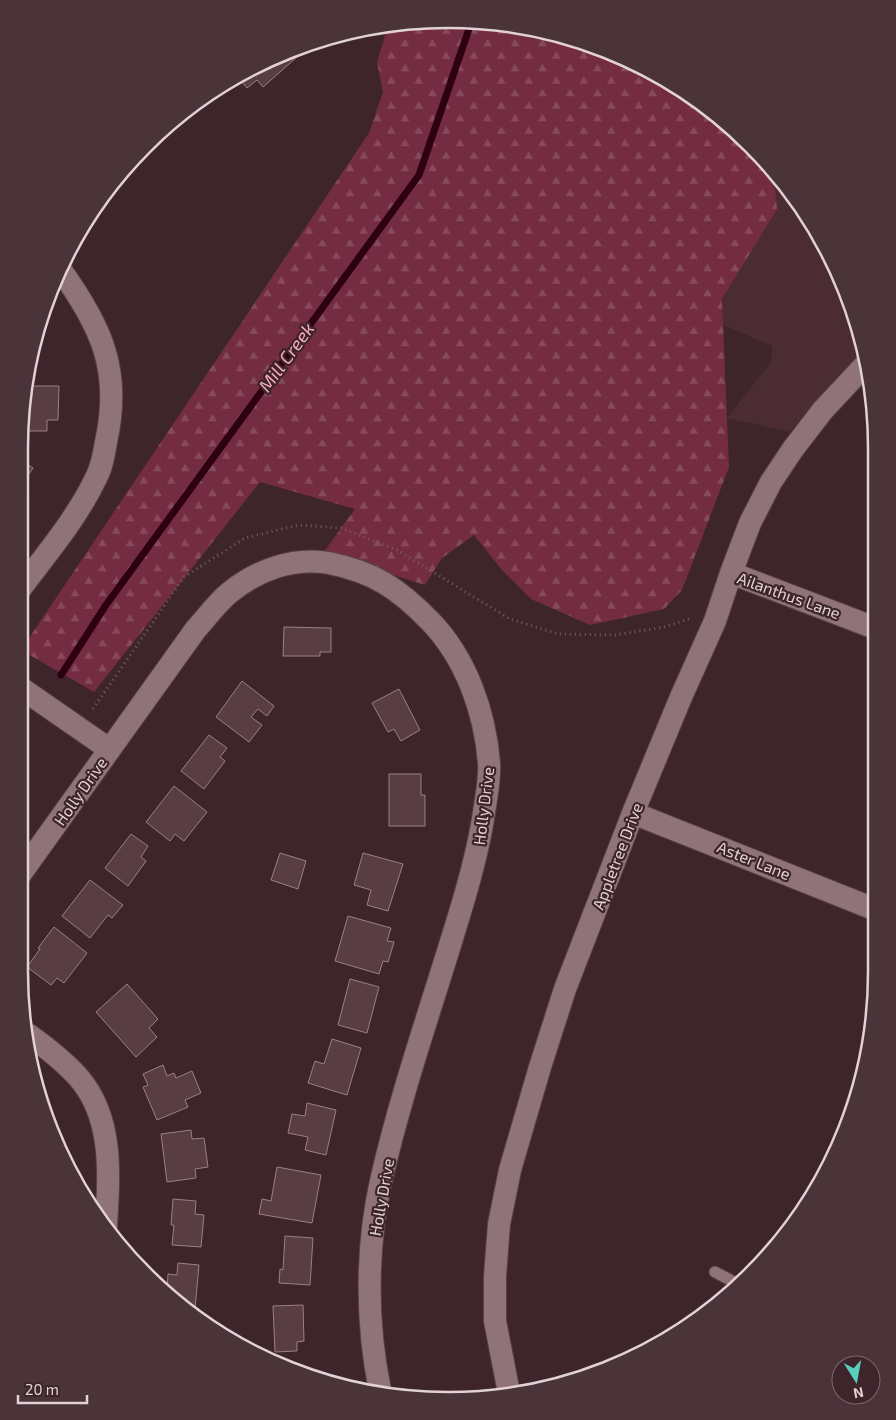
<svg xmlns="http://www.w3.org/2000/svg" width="896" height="1420" font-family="'Exo 2',sans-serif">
<defs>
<pattern id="forest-firs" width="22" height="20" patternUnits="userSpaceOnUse" patternTransform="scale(1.25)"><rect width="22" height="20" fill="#732c41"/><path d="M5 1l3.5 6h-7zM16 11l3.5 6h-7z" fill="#874a5c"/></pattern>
</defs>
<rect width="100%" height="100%" fill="#3d252b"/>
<path fill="#4b2c33" d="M765,163l23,23 45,72 30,79 2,13 -76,82 -62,-14 44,-56 1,-16 -49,-21 -1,-26z"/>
<path fill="url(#forest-firs)" d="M476,20l83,13 79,30 72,45 63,63 4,38 -55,90 7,168 -47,123 -18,19 -74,16 -59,-26 -29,-29 -28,-35 -32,23 -17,27 -102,-32 32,-44 -95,-27 -166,210 -73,-42 348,-517 14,-41 -6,-30 12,-39z"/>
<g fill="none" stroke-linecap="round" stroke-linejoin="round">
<path stroke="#2d0110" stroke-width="7" d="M61,675l45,-70 313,-430 53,-155
M20,734l1,-1"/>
</g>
<path fill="#583e44" stroke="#9d7f85" d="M310,41h5l-52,46 -6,-7 -10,8 -11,-13z
M24,386h35l-1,34h-11v11h-25v-39z
M22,461l11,7 -11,16z
M284,627l47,1v24h-11v4h-37z
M242,681l32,25 -7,10 -9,-7 -7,8 11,8 -13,17 -33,-25z
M399,689l21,41 -19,11 -7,-12 -6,3 -16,-29z
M209,735l18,13 -7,9 5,4 -21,28 -23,-18z
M389,774h32v21h4v31h-36z
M174,786l33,26 -23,29 -9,-7 -5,7 -24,-19z
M131,834l17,12 -7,11 5,4 -18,25 -23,-18z
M280,853l26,8 -8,28 -27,-9z
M363,853l40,11 -15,47 -21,-6 4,-15 -17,-5z
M90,880l33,25 -11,13 -4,-3 -18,23 -28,-22z
M348,916l43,12 -4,13 7,1 -6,20 -5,-1 -4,13 -44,-13z
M54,927l33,26 -23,30 -7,-5 -6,7 -24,-18 13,-18 -2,-1z
M350,979l29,8 -12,46 -29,-8z
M127,984l31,35 -9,9 8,9 -21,20 -40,-45z
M332,1039l29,9 -14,47 -39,-12 7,-22 9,3z
M163,1065l4,11 7,-3 2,5 16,-7 9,22 -16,7 3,7 -31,13 -14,-33 5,-2 -5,-11z
M307,1103l29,7 -10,45 -21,-5 3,-13 -20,-4 4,-19 13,2z
M191,1130l1,9 12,-1 4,29 -13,2 1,9 -29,4 -6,-48z
M277,1167l44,8 -9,48 -53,-9 3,-15 9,2z
M173,1199l23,2 -1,13 9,1 -3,32 -29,-2 2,-20h-3z
M285,1236l28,2 -3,47 -31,-2 1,-14 3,1z
M178,1263l21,2 -4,44 -12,-1 -16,-17 1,-17 9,1z
M303,1305l1,36 -7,1v9l-22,1 -2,-46z"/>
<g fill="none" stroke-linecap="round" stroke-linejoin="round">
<defs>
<path id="service" d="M715,1272l21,11"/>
<path id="minor" d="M731,573l144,55
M21,588c26,-35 56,-70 75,-110 6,-11 8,-24 10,-36 16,-72 -5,-116 -46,-173
M21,688l88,61
M633,813l241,96
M19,876l177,-247c11,-12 21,-26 33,-36 28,-23 64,-36 100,-30 45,9 70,26 101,58 36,37 55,91 59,142 1,15 -2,29 -4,43 -6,43 -18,84 -31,126 -25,82 -54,165 -73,249 -15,67 -15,142 -1,209
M29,1035c18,13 35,26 50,43 35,41 30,98 27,148
M509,1393l-14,-72v-45l4,-52 11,-54 30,-103 25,-78 68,-176 48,-116 34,-76 16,-48 19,-50 21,-41 22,-33 30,-39 44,-47"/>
</defs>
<use href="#service" stroke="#554145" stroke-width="13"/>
<use href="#minor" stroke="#554145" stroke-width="24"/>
<path stroke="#755f64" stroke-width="3" stroke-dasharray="1 4" stroke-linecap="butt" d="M93,709l91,-132 61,-39 54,-13 42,3 56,22 113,69 48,15 57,1 49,-8 28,-9"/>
<use href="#service" stroke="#907379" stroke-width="11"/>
<use href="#minor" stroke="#907379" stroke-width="22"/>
</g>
<g text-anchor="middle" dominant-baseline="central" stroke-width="4.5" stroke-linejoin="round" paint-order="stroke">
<g font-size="16" fill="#e2d2d5" stroke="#3d252b">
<text transform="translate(789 595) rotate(20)">Ailanthus Lane</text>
<text transform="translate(80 791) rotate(-55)">Holly Drive</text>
<text transform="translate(483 806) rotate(-83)">Holly Drive</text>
<text transform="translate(617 856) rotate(-69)">Appletree Drive</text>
<text transform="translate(754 860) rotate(22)">Aster Lane</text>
<text transform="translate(381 1197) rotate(-80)">Holly Drive</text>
</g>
<g font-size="18" font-style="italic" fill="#faacbe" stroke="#3d252b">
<text transform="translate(286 357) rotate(-54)">Mill Creek</text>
</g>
</g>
<path d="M0 0H896V1420H0ZM448 28H448A420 420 0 0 1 868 448V972A420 420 0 0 1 448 1392H448A420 420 0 0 1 28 972V448A420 420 0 0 1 448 28Z" fill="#4a3339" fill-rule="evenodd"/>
<path fill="none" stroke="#e2d2d5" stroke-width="2.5" d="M448 28H448A420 420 0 0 1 868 448V972A420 420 0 0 1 448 1392H448A420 420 0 0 1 28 972V448A420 420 0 0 1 448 28Z"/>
<g transform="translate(856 1380) rotate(169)"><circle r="24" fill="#3d252b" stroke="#7f6a6f"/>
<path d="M0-4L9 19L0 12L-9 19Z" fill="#58cebf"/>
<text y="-8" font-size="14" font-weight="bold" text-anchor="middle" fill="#e2d2d5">N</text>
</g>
<path d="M18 1395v8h69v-8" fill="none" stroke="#e2d2d5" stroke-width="2.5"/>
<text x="25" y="1395" font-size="15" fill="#e2d2d5" stroke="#3d252b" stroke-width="4" paint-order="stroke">20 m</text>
</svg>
